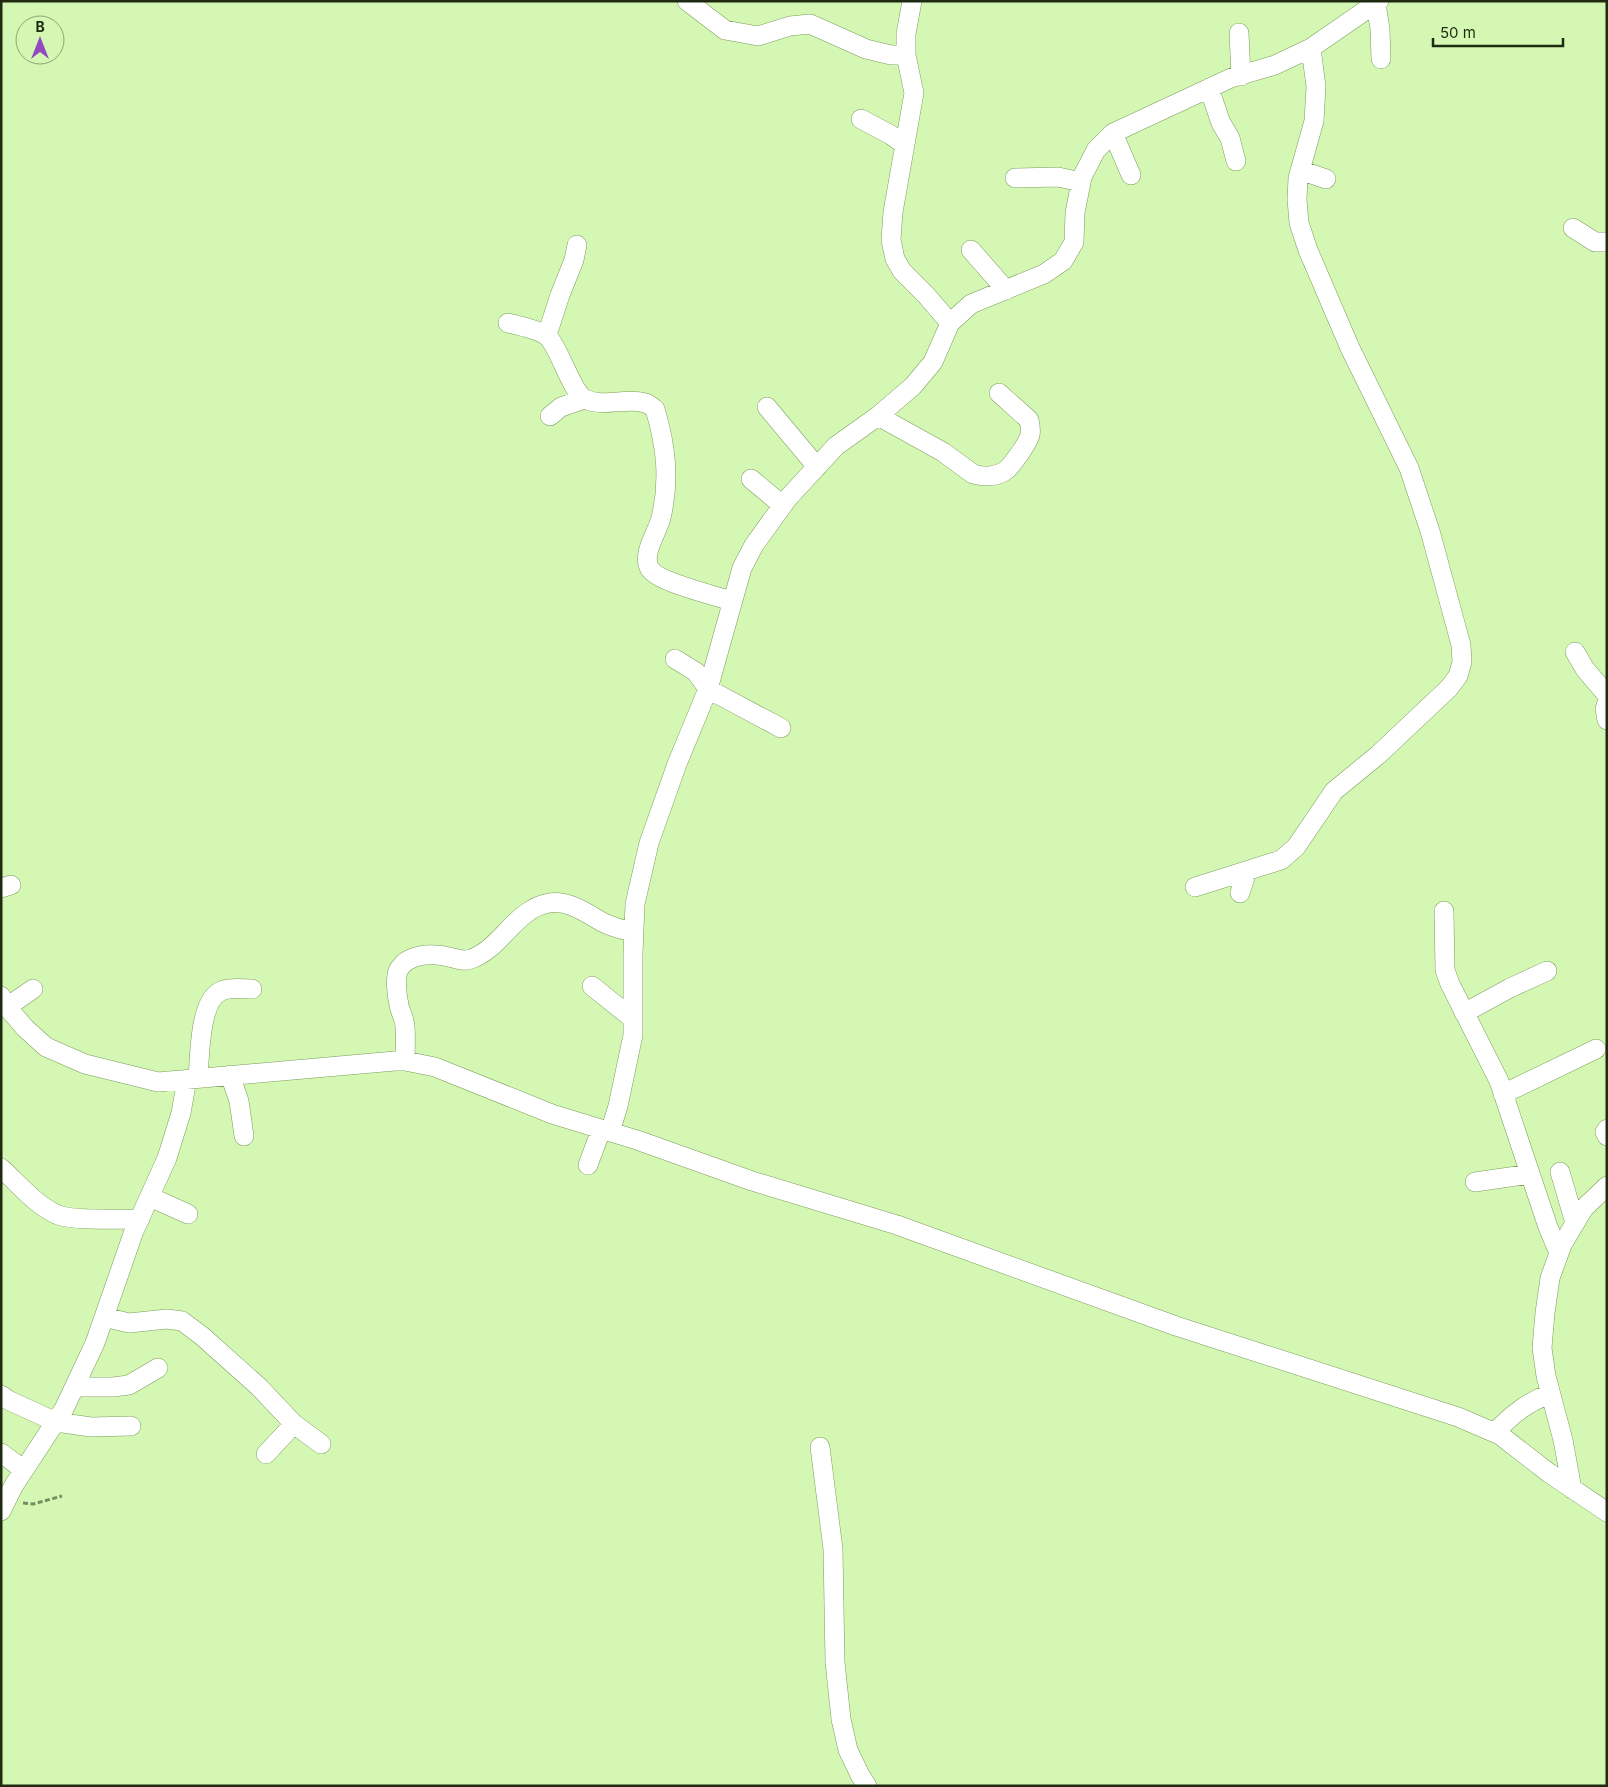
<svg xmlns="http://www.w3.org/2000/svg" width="1608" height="1787" font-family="Inter,sans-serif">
<rect width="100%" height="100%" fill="#d4f8b4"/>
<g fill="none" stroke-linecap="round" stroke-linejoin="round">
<defs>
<path id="minor" d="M687,1l38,29 33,6 32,-10 20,-2 56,25 25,6h15
M912,1l-6,33v21l8,38 -21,119 -2,28 4,19 7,12 24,24 24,28
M1376,4l4,25 1,30
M1239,33l2,43
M1209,88l12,35 9,15 6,23
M861,119l30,16 14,10
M1113,133l18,42
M1300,170l26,9
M1015,178l43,-1 23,5
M1573,228l22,14h12
M971,250l35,40
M508,323c9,2 34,8 40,14 12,12 24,56 37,62 20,9 41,-2 60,4 4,1 7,4 10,6 11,37 15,71 6,109 -4,15 -20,37 -11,51 8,13 66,27 82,32
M547,335l13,-40 14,-35 3,-15
M767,407l50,60
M550,416l11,-9 23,-8
M878,416l65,36 30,22c10,3 23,3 32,-3 6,-4 23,-28 25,-36 1,-5 0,-11 -1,-15l-30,-27
M751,479l31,26
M1575,652l10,17 22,26
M675,659l21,13 12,17 73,39
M1607,703l-2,6 2,11
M1195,887l86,-27 15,-13 38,-56 44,-36 71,-67 9,-12 4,-14 -1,-17 -31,-114 -21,-63 -59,-120 -42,-98 -9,-27 -2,-24 1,-21 16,-57 2,-34 -5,-39
M1,888l10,-3
M1240,893l7,-22
M1444,911l1,59 5,14 49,97 49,146 11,26
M592,986l41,33
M1,996l6,11 18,21 21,19 39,17 73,18 237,-21h10l30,6 117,47 85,26 115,41 145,44 279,101 282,91 42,18 49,38 58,39
M7,1007l26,-18
M1464,1013l46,-25 37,-17
M405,1061c0,-12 1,-23 0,-34 0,-8 -5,-15 -6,-22 -2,-9 -4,-26 -1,-34 9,-18 34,-18 51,-14 8,2 14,5 22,2 31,-11 44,-50 78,-56 20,-3 37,10 53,19 10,5 21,8 32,10
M230,1075l9,26 5,35
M198,1078c2,-22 1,-77 23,-87 9,-4 21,-2 31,-2
M1503,1094l93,-45
M1607,1129l-2,3 2,4
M610,1132l8,-26 15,-71v-81l2,-50 14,-61 28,-79 31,-75 34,-121 12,-23 34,-47 48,-52 42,-30 35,-30 20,-24 17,-39 21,-19 73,-30 19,-13 11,-19 1,-29 7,-36 14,-27 17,-17 118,-55 44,-13 36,-17 68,-47
M588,1165l13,-35
M1,1168c18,16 34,37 57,47 16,6 62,4 82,4
M1560,1172l15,51
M1475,1182l55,-8
M150,1197l38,17
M104,1317l25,6 38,-4 15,2 20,15 57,51 35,37 27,20
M75,1387h38l16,-2 29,-17
M1,1395l7,5 48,22 35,5 40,-1
M1495,1432c17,-17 32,-30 55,-38
M820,1447l13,102 2,113 6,57 7,31 12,25 7,11
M1,1453l23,17
M266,1454l28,-30
M1572,1489l-9,-49 -17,-64 -4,-28 3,-35 5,-35 12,-33 22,-37 23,-22
M1,1511l13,-26 50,-76 31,-66 39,-112 33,-73 14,-45 6,-34"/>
</defs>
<use href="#minor" stroke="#7c9c5c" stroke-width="20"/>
<path stroke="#778f60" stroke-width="3" stroke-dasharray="5 2.5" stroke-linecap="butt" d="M23,1503l10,1 29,-8"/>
<use href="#minor" stroke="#fff" stroke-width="19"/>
</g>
<rect width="1608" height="1787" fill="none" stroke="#1e2b11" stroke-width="5"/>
<g transform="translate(40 40)"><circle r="24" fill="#d4f8b4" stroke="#8ba673"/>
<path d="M0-4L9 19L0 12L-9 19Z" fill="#934cbf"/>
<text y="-8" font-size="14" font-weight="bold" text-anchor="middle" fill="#1e2b11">B</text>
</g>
<path d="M1433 38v8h130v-8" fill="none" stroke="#1e2b11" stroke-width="2.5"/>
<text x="1440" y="38" font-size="15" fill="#1e2b11" stroke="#d4f8b4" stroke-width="4" paint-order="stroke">50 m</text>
</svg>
